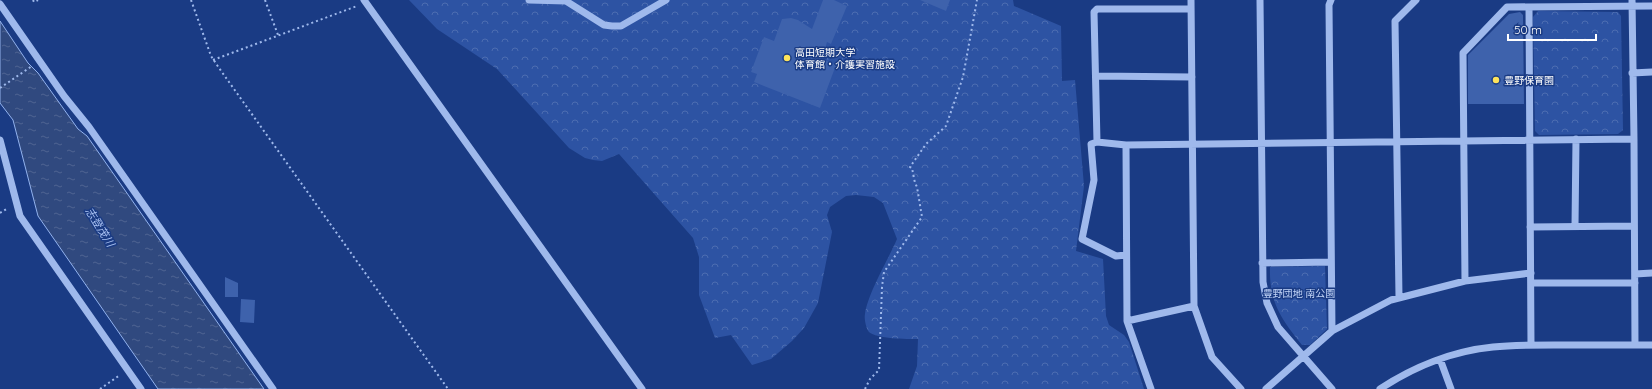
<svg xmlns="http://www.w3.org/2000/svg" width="1652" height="389" font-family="Quicksand,'Noto Sans JP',sans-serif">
<defs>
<pattern id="forest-crowns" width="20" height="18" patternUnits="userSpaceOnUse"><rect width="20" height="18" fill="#2d53a3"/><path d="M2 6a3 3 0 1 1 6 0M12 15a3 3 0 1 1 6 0" fill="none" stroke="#4c6db1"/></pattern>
<pattern id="water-ripples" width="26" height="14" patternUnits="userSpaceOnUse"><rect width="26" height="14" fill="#30497f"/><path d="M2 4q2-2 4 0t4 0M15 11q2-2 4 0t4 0" fill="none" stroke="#4f6492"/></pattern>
</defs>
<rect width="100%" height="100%" fill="#1a3b84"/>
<path fill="url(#forest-crowns)" d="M409,0h604l1,6 47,20 1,55 13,-1 9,106 -8,65 27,8 3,57 3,9 15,10 5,7 15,47h-235l8,-23 1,-27c-11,0 -41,0 -49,-7 -3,-4 -5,-13 -4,-18 3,-21 23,-54 32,-75l-14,-36 -9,-6 -18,-2 -10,1 -16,11 -3,8 5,17 -14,71 -14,25 -12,13 -21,18 -19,6 -21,-30 -16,3 -16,-43v-38l-6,-19 -74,-84 -17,7 -9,-1 -8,-2 -16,-10 -72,-79 -60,-40z
M1538,11l80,1 3,4 2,114 -5,4 -79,1 -4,-4 -2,-114z
M1325,266l2,63 -17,16h-8c-21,-26 -33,-43 -32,-78z"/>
<path fill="url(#water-ripples)" stroke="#92b2ee" d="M0,21l28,42 10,10 40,56 9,7 177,253h-106l-120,-173 -25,-96 -13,-17z"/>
<path fill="#3e62ac" d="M823,0h11l13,6 -16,38 -4,-2 -5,17 14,6 -16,43 -66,-26 3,-8 -6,-2 13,-35 10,4 8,-22 9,-1 7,2 14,9z
M920,0h30l-4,11z
M1520,12l3,3 1,89h-56v-49l41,-41z
M225,277l13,6v14h-13z
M241,299l14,1 -1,23 -14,-1z"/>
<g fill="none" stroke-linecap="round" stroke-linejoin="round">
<path stroke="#9fb9ec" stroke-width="2" stroke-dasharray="2 3" stroke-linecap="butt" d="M33,0l1,2 4,-2
M191,0l20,56 8,12 229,321
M265,0l13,35
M213,60l144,-54
M0,88l32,-22
M0,213l8,-5
M100,389l20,-14
M865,389l5,-10 9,-9 3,-83 2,-15 38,-55 -5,-30 -2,-4 -3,-15 -2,-1 16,-23 20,-18 17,-49 14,-77"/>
<path stroke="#9fb9ec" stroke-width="7" d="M364,0l278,389
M529,0l37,1 38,24 8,1h9l45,-26
M1191,0l3,306 18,51 29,32
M1260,0l3,282 4,21 11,24 54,62
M1331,0l-2,5 3,326
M1632,0l2,139 1,206
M0,4l64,92 25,31 184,262
M1529,7l2,338
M1632,73l20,-1
M1096,76l96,1
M0,140l20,76 121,173
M1097,142l-3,-130 3,-3h94
M1126,145l1,176 24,68
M1575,226l1,-87
M1530,227l104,-1
M1126,255l-10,1 -34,-17 12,-59 -3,-36 6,-2 29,3 508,-6
M1262,263l69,-1
M1635,274l17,-1
M1465,281l-2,-228 44,-46 145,-1
M1531,283h104
M1399,297l-4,-276 21,-21
M1127,321l67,-15
M1440,359l11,30
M1266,389l66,-58 59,-31 74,-19 66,-8
M1380,389c33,-22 73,-38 113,-42 20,-2 41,-2 61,-2 33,0 65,0 98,0"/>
</g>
<g fill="#fee35b" stroke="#1a3b84" stroke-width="1.5">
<circle cx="787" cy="58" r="4"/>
<circle cx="1496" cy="80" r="4"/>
</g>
<g text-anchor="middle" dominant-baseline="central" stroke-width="3" stroke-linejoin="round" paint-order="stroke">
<g font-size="10" fill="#fff" stroke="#1a3b84" text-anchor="start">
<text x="795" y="52">高田短期大学<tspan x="795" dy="12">体育館・介護実習施設</tspan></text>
<text x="1504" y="80">豊野保育園</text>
</g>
<g font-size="10" fill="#c4d6f9" stroke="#1a3b84">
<text x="1299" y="293">豊野団地 南公園</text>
</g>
<g font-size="11" font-style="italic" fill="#abc3f3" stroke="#1a3b84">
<text transform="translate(100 227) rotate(58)">志登茂川</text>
</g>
</g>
<path d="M1508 34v6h88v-6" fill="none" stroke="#ffffff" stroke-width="2"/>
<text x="1514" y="34" font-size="12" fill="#ffffff" stroke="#1a3b84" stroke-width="3" paint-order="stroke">50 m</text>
</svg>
